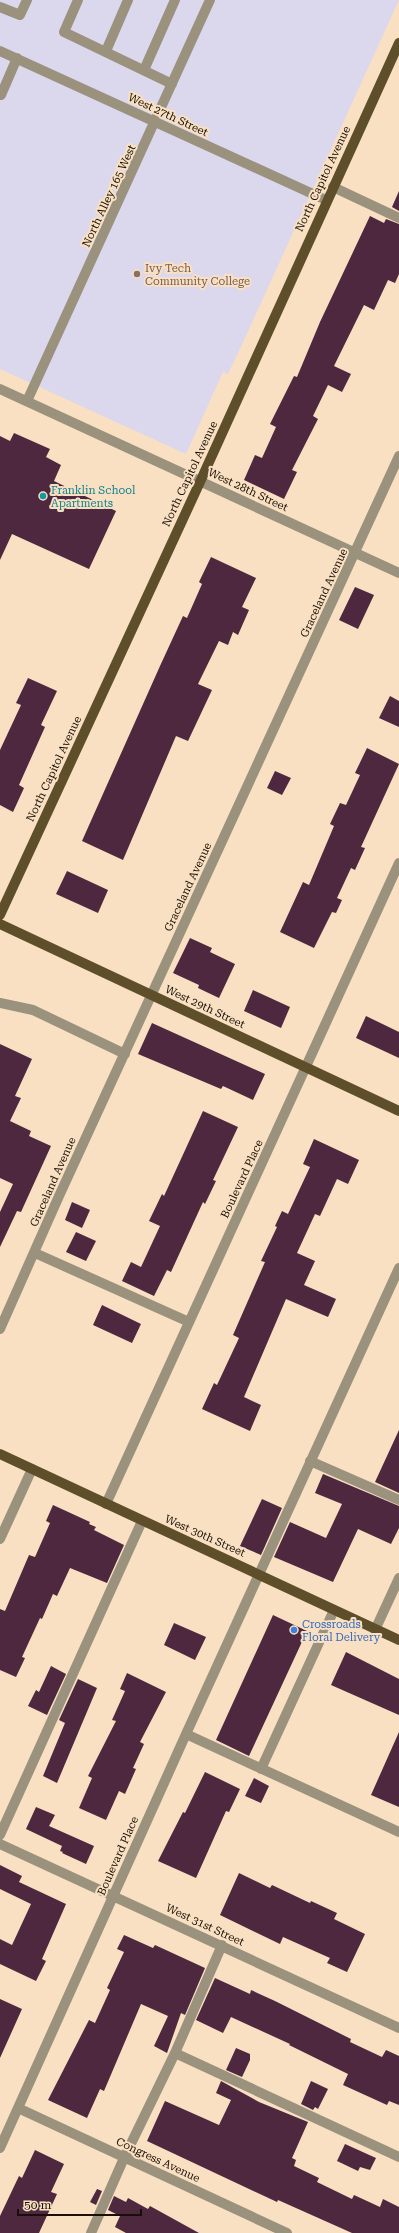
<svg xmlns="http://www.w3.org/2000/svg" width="399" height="2233" font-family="'Roboto Serif',serif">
<rect width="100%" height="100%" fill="#f9e0c2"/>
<path fill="#dbd7ed" d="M0,0h399l-154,338 -17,36 -5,-2 -37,82 -186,-85z"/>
<path fill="#4e283f" d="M399,191v20l-7,-4z
M370,216l14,7 2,-4 13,5v50l-4,9 -7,-3 -14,30 -10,-5 -30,61 17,8 -9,18 -14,-7 -15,31 5,3 -26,51 5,2 -13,27 -40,-19 11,-25 7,3 14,-31 -6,-3 24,-48 3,1 23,-55z
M14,433l36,16 -4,8 15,8 -7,16 62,30 -27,58 -77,-35 -12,26v-124l10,5z
M211,557l45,21 -14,29 7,3 -11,25 -5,-3 -5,13 -9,-4 -21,43 14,6 -24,51 -12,-5 -53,124 -41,-19 78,-175 23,-50 4,2 15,-34 -3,-2z
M355,587l19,8 -16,34 -19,-9z
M28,678l29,13 -16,34 4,2 -26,58 5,3 -11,24 -13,-7v-55l21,-45 -5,-2z
M390,696l9,5v26l-20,-9z
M367,748l32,16 -38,83 4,1 -10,22 -4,-2 -14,30 5,2 -6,13 -4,-1 -18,36 -34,-16 23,-50 6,3 25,-59 -4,-2 10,-21 6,2 14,-30 -5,-2z
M275,771l16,7 -9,17 -15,-7z
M67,871l41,19 -10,23 -42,-19z
M190,938l22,10 -2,4 25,12 -16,34 -21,-10 1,-3 -26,-12z
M253,990l37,17 -9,21 -37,-17z
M366,1016l33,16v26l-43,-20z
M152,1023l113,51 -12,26 -30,-14 -2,3 -83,-35z
M0,1044l32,15 -17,37 6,2 -11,23 21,10 -2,5 22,10 -30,66 -4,-1 -17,36v-35l13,-28 -13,-6z
M203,1111l35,16 -25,53 3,1 -11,23 -2,-2 -32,70 -4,-2 -13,26 -32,-15 9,-19 10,5 19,-41 -11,-5 13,-27 2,2z
M314,1139l45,21 -11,24 -11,-5 -17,37 -5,-2 -18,39 18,8 -11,24 32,14 -8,18 -42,-18 -42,98 17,8 -11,26 -48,-22 12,-26 3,2 22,-47 -6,-3 32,-73 -4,-1 16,-34 -2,-1 7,-15 6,3 22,-47 -7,-3z
M72,1202l18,8 -8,18 -17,-8z
M76,1232l20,9 -10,20 -20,-9z
M102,1305l39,19 -9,19 -39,-18z
M399,1430v63l-24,-11z
M323,1474l76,32v22l-8,16 -33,-15 -25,53 -59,-25 16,-35 36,16 16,-34 -27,-11z
M262,1499l20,9 -21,47 -21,-9z
M53,1505l37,17 -1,2 7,3 -2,3 30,15 -17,38 -37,-15 -13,28 -4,-2 -11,25 -2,-1 -18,39 3,1 -9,19 -16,-7v-61l5,2 24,-56 6,2 15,-34 -4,-2z
M273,1615l34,16 -58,125 -33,-16z
M174,1623l32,14 -11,23 -31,-15z
M346,1652l53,27v36l-68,-30z
M51,1666l15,8 -19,41 -19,-9 8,-16 3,2z
M127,1673l39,19 -26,50 4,2 -11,24 3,1 -11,25 -6,-3 -13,29 -27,-12 13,-30 -4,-2 28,-55 -4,-1 13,-29 -5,-2z
M78,1679l19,9 -40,95 -14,-7 22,-53 -6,-3z
M399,1732v75l-28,-12z
M205,1772l35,17 -11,23 -3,-1 -30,67 -38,-17 25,-49 2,1z
M254,1778l15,8 -8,17 -16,-7z
M36,1807l19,8 -6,11 45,20 -8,18 -24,-11 1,-1 -3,-1 2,-5 -36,-17z
M0,1865l22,11 -3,6 47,22 -24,55 4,2 -10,20 -36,-17v-25l12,6 19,-41 -31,-15z
M239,1873l31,15 2,-3 38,18 1,-2 26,12 -3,6 31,15 -18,38 -20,-9 3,-5 -47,-21 -3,7 -60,-29z
M124,1935l29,13 2,-3 50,23 -20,47 -4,-2 -14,40 -13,-7 14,-30 -27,-12 -37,87 -4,-2 -13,29 -39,-18 41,-80 6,3 15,-33 -3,-2 17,-36 -7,-3z
M215,1978l35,16 1,-4 24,11 76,38 -1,3 32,15 4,-7 13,6v49l-10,-4 -2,4 -44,-20 5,-11 -59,-29 1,-1 -59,-27 -8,16 -27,-13z
M0,1999l22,10 -22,49z
M236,2048l14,6v6l-8,17 -16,-7z
M221,2081l38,21 49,20 -16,36 4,2 -2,6 25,12 -2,4 35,17 2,-4 26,12 3,-8 16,8v26h-47l-74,-33 -1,2 -130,-61 18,-40 54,24 12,-25 -15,-7z
M311,2081l17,8 -10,20 -3,-2 -2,3 -12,-6z
M345,2144l31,14 -6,12 -10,-3 -2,4 -21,-10z
M35,2150l29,14 -13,28 6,2 -18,39h-39v-17l19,-40 3,2z
M97,2189l5,2 -6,14 -6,-3z
M114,2196l12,6 2,-4 20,11 2,-3 49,27h-73l-11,-6 5,-11 -12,-6z"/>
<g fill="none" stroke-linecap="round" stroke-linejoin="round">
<path stroke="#9b927e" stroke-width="10" d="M78,0l-14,32 108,52
M0,7l20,8 7,-15
M0,51l326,149
M106,51l22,-51
M144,70l31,-70
M1,95l16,-37
M333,187l66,31
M0,389l399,184
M27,401l183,-401
M0,1003l33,7 92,44
M35,1253l154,69
M0,1329l59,-133 340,-740
M310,1461l89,39
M106,1504l293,-641
M0,1539l32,-70
M375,1630l24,-52
M186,1734l213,98
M261,1769l73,-159
M0,1835l142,-314
M0,1844l399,184
M175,2053l224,104
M18,2108l269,125
M0,2148l186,-414 213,-466
M91,2233l33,-75 51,-105 47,-108"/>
<path stroke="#5e4f2a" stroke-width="10" d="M0,915l200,-433 199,-439
M0,924l399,187
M0,1454l399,186"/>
</g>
<circle fill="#8d6e63" stroke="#f9e0c2" stroke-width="1.5" cx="137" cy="274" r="4"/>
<circle fill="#0f9aa8" stroke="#f9e0c2" stroke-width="1.5" cx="43" cy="496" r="4"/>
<circle fill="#3f7fe0" stroke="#f9e0c2" stroke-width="1.5" cx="294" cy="1630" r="4"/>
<g text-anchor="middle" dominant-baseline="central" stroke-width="4" stroke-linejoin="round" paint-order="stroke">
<g font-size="11" fill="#181006" stroke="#f9e0c2">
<text transform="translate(168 115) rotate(25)">West 27th Street</text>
<text transform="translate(323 179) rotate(-65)">North Capitol Avenue</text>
<text transform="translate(109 196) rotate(-65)">North Alley 165 West</text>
<text transform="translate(190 474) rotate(-65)">North Capitol Avenue</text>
<text transform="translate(248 490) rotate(25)">West 28th Street</text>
<text transform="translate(324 593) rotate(-65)">Graceland Avenue</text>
<text transform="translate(54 769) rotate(-65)">North Capitol Avenue</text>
<text transform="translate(188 887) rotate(-65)">Graceland Avenue</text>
<text transform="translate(205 1007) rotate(25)">West 29th Street</text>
<text transform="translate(242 1179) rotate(-65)">Boulevard Place</text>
<text transform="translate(53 1182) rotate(-66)">Graceland Avenue</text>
<text transform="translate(205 1536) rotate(24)">West 30th Street</text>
<text transform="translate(118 1856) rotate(-66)">Boulevard Place</text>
<text transform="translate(205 1925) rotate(25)">West 31st Street</text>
<text transform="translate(158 2160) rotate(25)">Congress Avenue</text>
</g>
<g font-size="11" fill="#785e54" stroke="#f9e0c2" text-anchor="start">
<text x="145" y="268">Ivy Tech<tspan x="145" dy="13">Community College</tspan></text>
</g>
<g font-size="11" fill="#0d838f" stroke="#f9e0c2" text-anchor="start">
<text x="51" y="490">Franklin School<tspan x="51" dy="13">Apartments</tspan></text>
</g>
<g font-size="11" fill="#366cbe" stroke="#f9e0c2" text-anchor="start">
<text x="302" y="1624">Crossroads<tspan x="302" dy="13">Floral Delivery</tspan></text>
</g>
</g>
<path d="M18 2209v6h123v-6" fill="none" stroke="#181006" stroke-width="2"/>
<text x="24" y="2209" font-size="12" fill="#181006" stroke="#f9e0c2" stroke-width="3" paint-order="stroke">50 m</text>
</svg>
